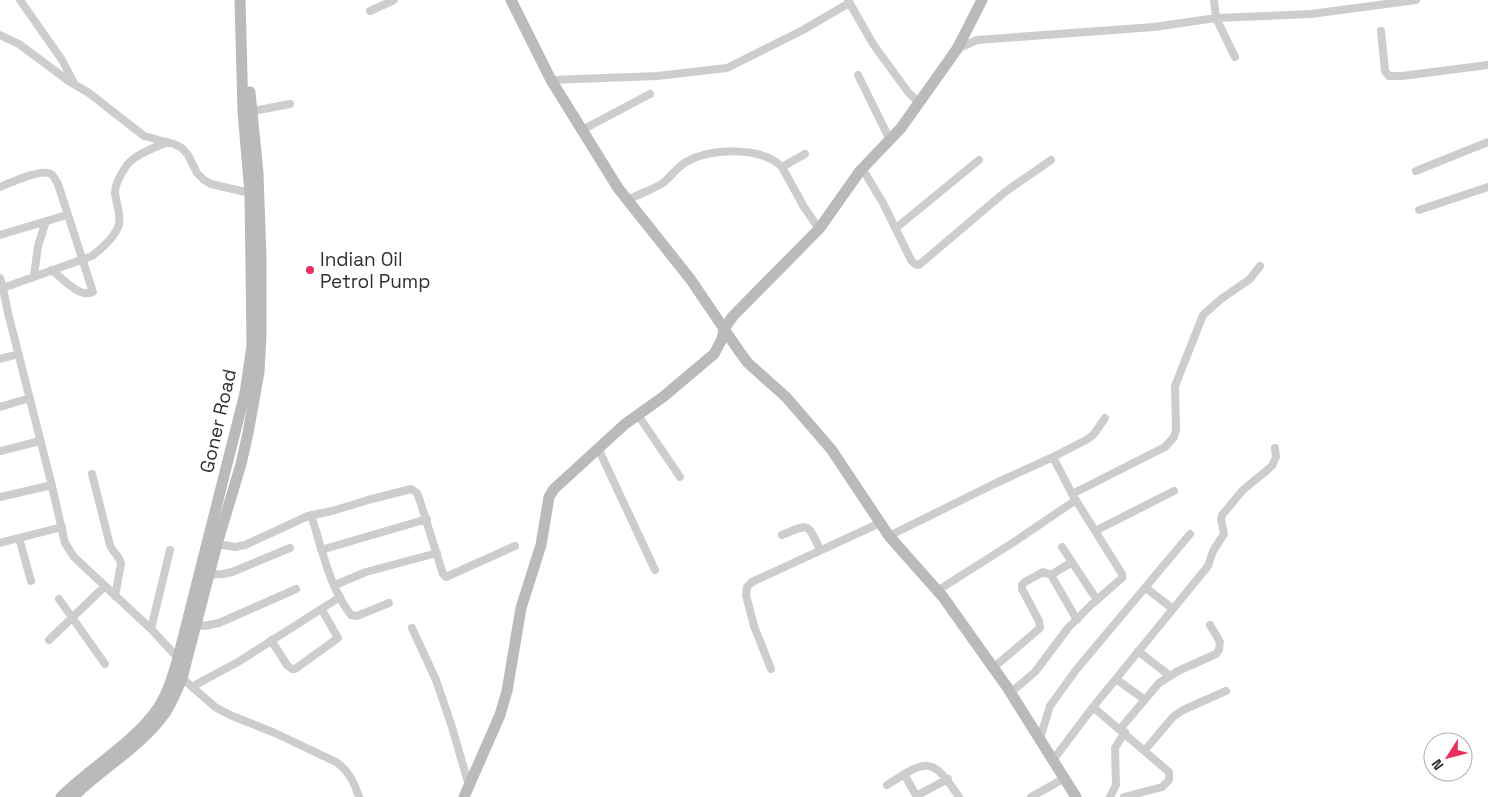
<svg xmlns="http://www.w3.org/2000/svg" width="1488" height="797" font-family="'Space Grotesk',sans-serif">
<rect width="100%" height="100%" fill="#fff"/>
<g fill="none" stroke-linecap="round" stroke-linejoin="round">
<path stroke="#cdcdcd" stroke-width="8" d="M20,0l42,60 12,23
M848,0l25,44 35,48 11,11
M1214,0l2,18 19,39
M370,11l24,-11
M1381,31l4,40 4,5h13l86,-11
M0,35l19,9 51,38 19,11 55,43 30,8 8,4 6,7 9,18 7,7 7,4 39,9
M957,49l20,-9 177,-13 62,-9 95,-4 105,-14
M858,75l32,65
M551,80l106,-4 70,-8 76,-38 46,-27
M248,112l42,-8
M582,130l68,-36
M167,142c-13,6 -31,12 -40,23 -5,7 -12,19 -12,28 1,10 6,21 4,31 -3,12 -18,25 -27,32l-89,32 5,25 43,169 14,61 9,14 77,72 27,29
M782,167l23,-13
M862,168l21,35 28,57 4,4 4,1 86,-73 46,-32
M1416,171l72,-29
M0,187c10,-4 42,-19 51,-13 3,2 5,7 7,10l35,108c-14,7 -31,-15 -42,-22
M628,200c11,-6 24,-10 35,-17 8,-6 14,-16 23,-21 25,-14 75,-16 96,5l22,40 15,22
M1419,210l69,-23
M896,228l83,-68
M0,235l67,-20
M34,276l4,-30 8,-25
M0,278l3,10
M0,359l19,-5
M0,407l30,-9
M638,415l42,62
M598,448l57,122
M0,451l40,-10
M92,474l18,71c2,7 10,11 11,19l-6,32
M1072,494l93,-47 9,-10 2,-7 -1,-44 28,-71 18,-16 29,-20 10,-13
M0,497l52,-12
M311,515c11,33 18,72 40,100l6,1 32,-13
M1095,531l79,-40
M782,535c27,-12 26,-12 38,15
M889,536l105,-52 59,-27 35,-18 6,-5 11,-16
M19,538l12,43
M0,543l62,-16
M217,544l18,3 10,-2 63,-29 24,-5 36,-11 43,-11 6,4 3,8 23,73 3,3 69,-31
M1062,547l35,53
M321,550l106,-31
M206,575l17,-1 9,-2 58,-24
M1051,575l21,-13
M335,585l31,-13 71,-19
M1146,588l27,21
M937,591l80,-51 59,-40
M59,599l46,65
M196,624l8,2 15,-3 77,-34
M412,628l24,52 16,47 17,59
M151,629l19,-79
M49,640l56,-54
M271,640l16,25 5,4h3l43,-31 -16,-28
M1138,651l32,25
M993,668l47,-40 -1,-7 -17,-32v-4l3,-3 18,-10 8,3 26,45
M771,669l-17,-43 -8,-31 1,-8 5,-5 128,-59
M182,678l33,29 15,8 45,18 61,29c13,9 18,20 23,35
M1116,679l29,21
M193,688l4,-4 41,-22 102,-65
M1010,693l25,-21 33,-44 23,-23 31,-27v-4l-50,-80 -19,-37
M1093,707l76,65v8l-7,7 -38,10
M1120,729l39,-46 19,-12 38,-17 3,-4 1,-8 -10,-17
M1040,738l10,-32 26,-36 114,-136
M1145,750l28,-33 10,-7 43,-19
M1053,760l40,-53 115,-141 5,-15 11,-17 -3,-15 1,-4 21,-25 29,-24 4,-9 -1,-9
M904,774l13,23
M887,785c40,-26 45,-29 72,12
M916,796l32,-17
M1031,797l34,-19
M1110,797l6,-12 -1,-37 10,-16"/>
<path stroke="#bababa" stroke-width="11" d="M511,0l40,80 67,108 73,92 48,71 9,12 38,34 45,52 58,87 54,61 64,90 69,110
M61,797c30,-30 73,-54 97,-89 10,-15 15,-33 20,-50l67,-265 7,-47 -2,-153 -7,-81 -3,-112
M73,797c29,-29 68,-50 92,-84 7,-10 12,-23 17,-35l35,-134 24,-80 7,-31 11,-61 2,-37v-78l-3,-84 -8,-81
M464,797l36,-82 7,-24 14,-83 20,-63 8,-48 5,-8 71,-65 38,-27 51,-43 8,-15 2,-10 9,-13 86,-87 41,-58 41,-43 56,-79 25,-49"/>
</g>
<circle fill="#ea2f5e" stroke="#fff" stroke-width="2" cx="310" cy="270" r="5"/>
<g text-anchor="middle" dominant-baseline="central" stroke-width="5" stroke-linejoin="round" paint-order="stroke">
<g font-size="19" fill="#303030" stroke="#fff" text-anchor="start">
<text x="320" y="259">Indian Oil<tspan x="320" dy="22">Petrol Pump</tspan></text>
</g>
<g font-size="19" fill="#303030" stroke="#fff">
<text transform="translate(218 421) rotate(-77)">Goner Road</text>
</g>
</g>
<g transform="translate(1448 757) rotate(234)"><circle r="24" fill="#ffffff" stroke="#acacac"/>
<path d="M0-4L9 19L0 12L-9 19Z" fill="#ea2f5e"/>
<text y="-8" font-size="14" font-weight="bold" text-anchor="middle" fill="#303030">N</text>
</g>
</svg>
